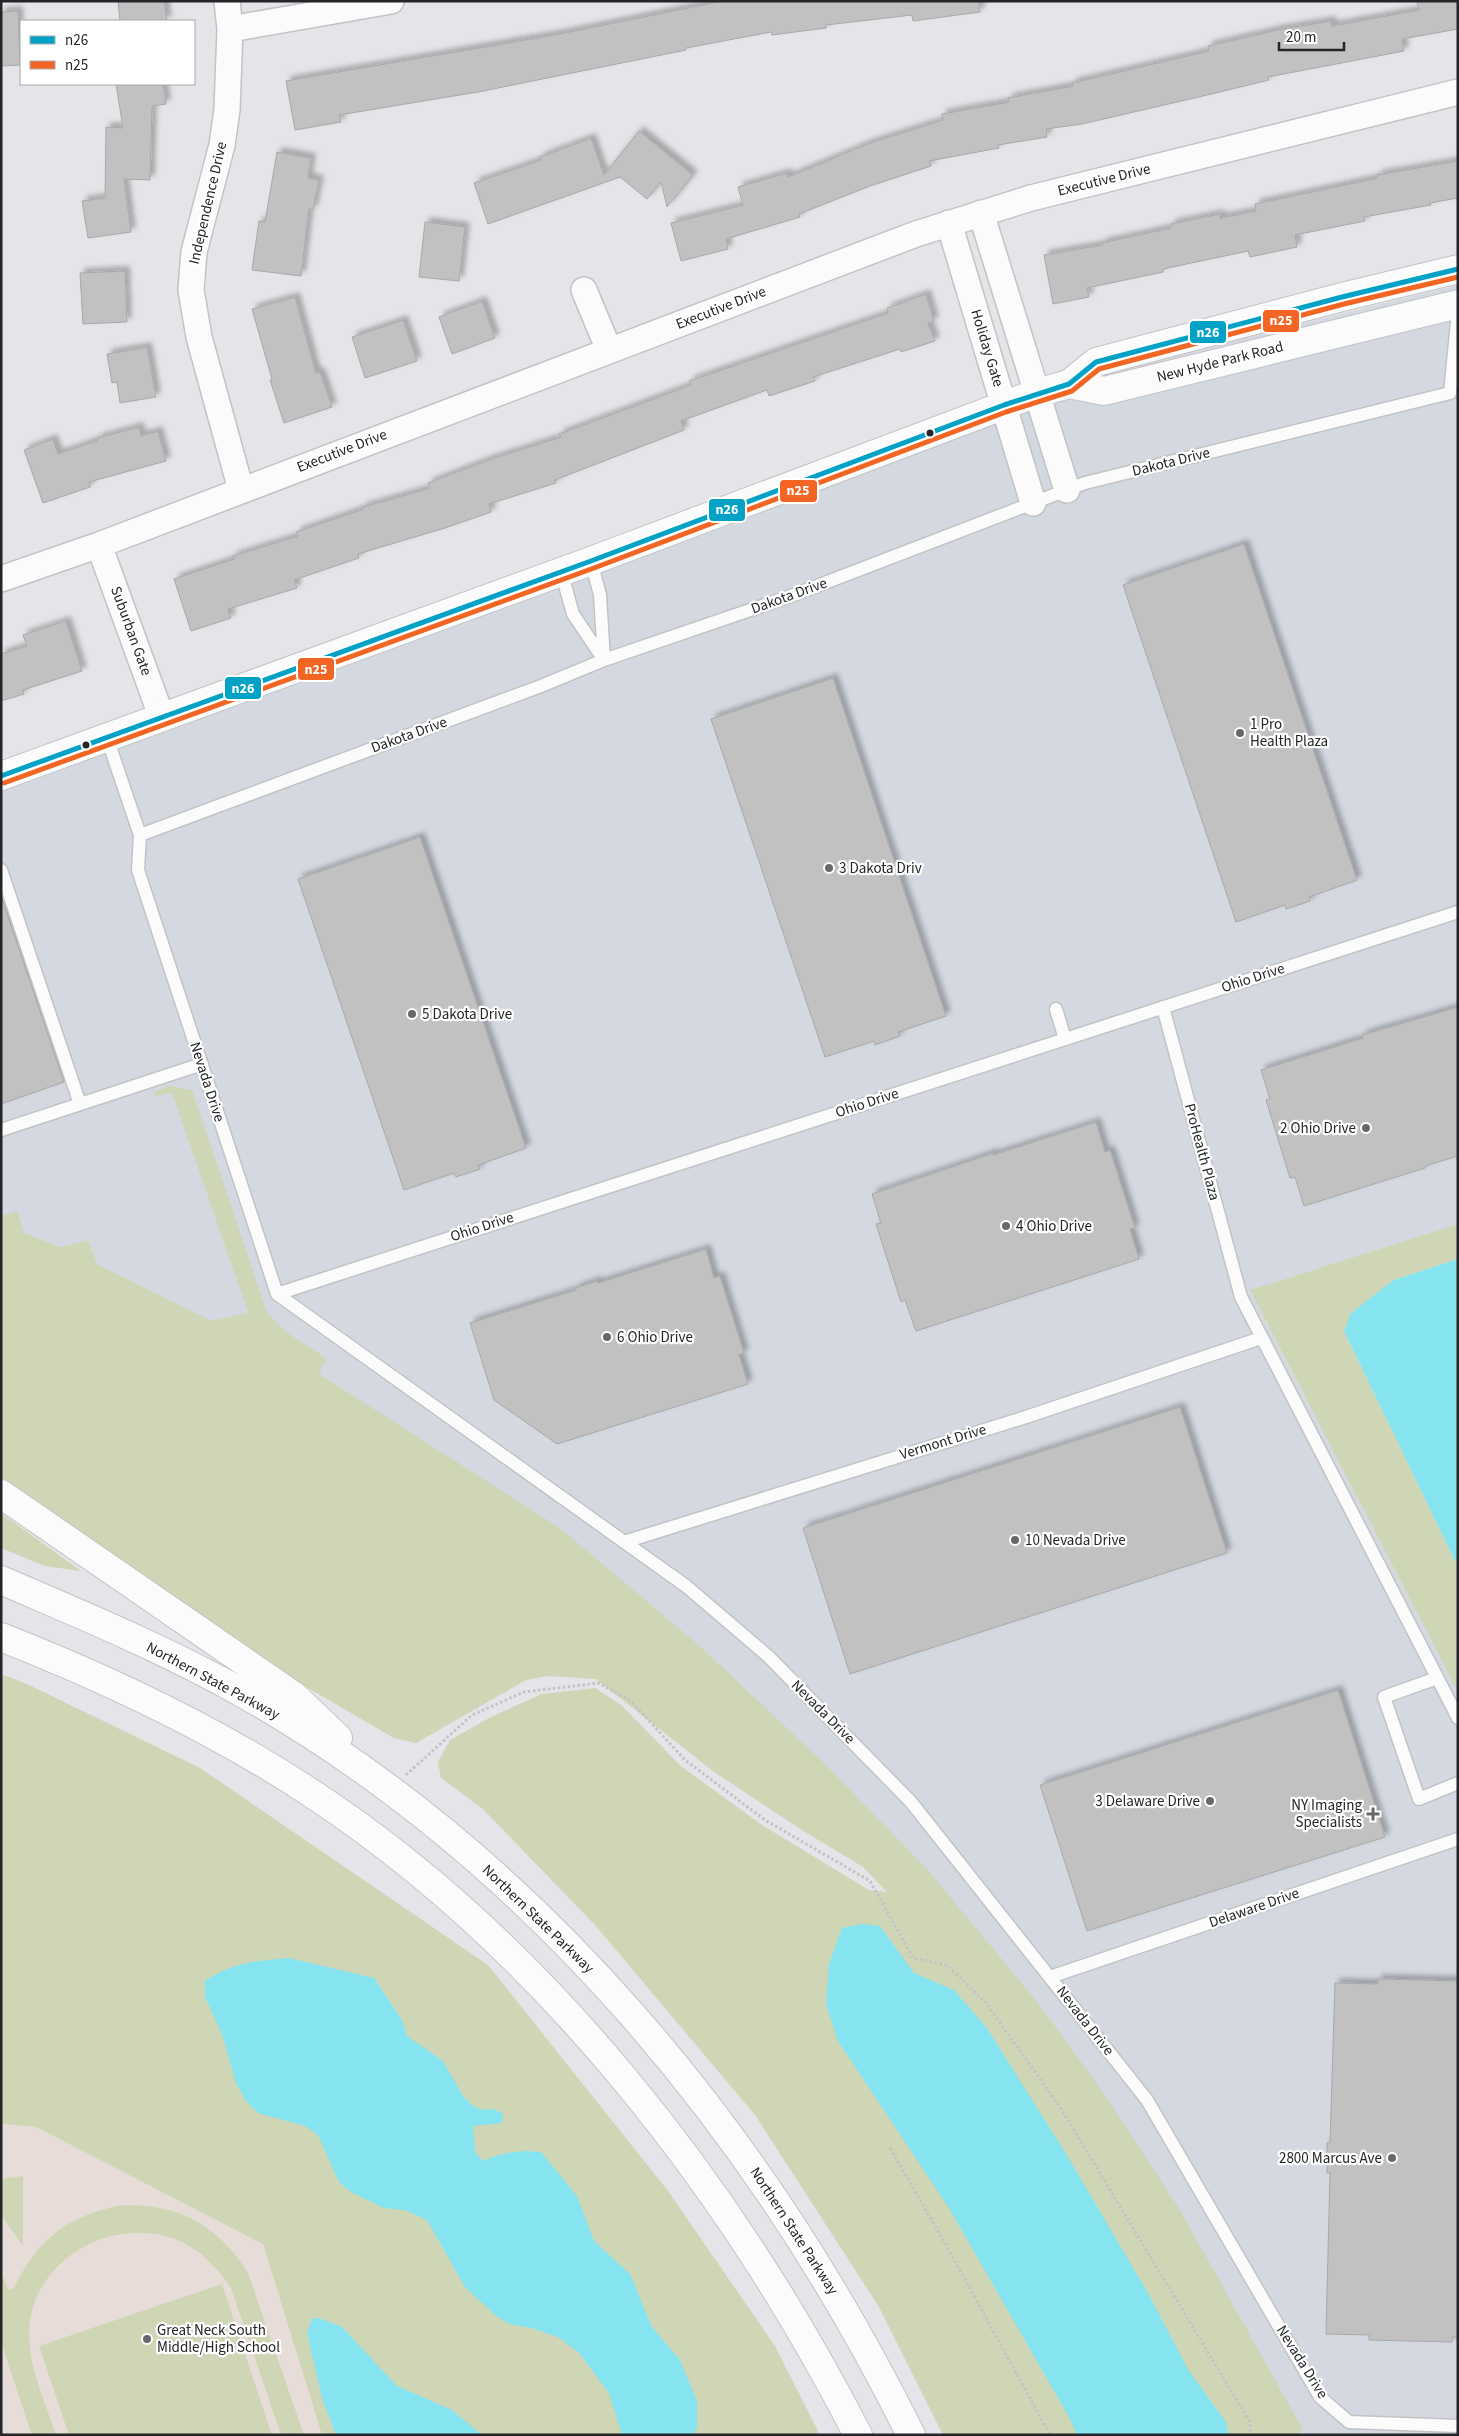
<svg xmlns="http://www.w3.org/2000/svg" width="1459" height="2436" font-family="'Source Sans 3',sans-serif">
<defs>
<filter id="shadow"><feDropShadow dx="4.5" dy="-4.5" stdDeviation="2.5" flood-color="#0004"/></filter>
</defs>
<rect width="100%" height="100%" fill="#e3e5e8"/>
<path fill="#d4d9e1" d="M1458,285v939l-208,66 208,402v743h-155l-251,-391 -144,-144 -504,-426 -403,-216v-483l1036,-382 207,-55z"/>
<path fill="#e8dcd8" d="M1,2109l262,135 59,191h-321z"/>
<path fill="#cfd6b5" d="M170,1086l22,4 75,222 19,20 40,26 -7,16 241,154 141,119 122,115 105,108 111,134 71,98 70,108 122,218 -1,7h-358l-64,-128 -124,-192 -160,-190 -112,-116 -42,-31 -3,-16 12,-22 41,-23 51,-23 53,-6 26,17 61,62 80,58 107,65 18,2 -24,-25 -58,-35 -91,-60 -118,-93 -48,-3 -22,4 -110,63 -22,-5 -177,-103 -216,-155v-264l16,-5 7,22 36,14 28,-7 9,24 115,57 36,-9 -76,-219 -15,3 -4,-2 3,-3z
M1458,1224v35l-64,21 -50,51 114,236v125l-208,-402z
M1,1513l80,58 -36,-5 -44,-18z
M1,1674l26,10 173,84 288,197 180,226 107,155 45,89h-498l-59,-191 -227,-117 -35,-3z
M23,2176v70l-22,-31v-36z
M124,2205c57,0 94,20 124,68l56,162h-23l-50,-147c-14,-21 -31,-39 -56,-49 -61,-22 -135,16 -145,82 -5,40 14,77 26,114h-24l-31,-93v-71l7,19 6,-2c24,-50 56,-74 110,-83z
M222,2284l50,151h-203l-30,-89z"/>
<path fill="#85e4ef" d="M1458,1259v308l-114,-236 7,-18 43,-33z
M863,1924l17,2 34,47 40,17 33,38 81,129 80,136 41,78 37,51 3,13h-152l-8,-18 -120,-209 -111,-167 -12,-37 3,-40 13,-36z
M289,1958l85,20 28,42 5,16 36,25 20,35 11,11 11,3 9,-1 9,5 -1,9 -29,3 2,26 8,9c20,-9 36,-11 58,-9l36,44 17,45 36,33 22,53 28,33 17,41v27l-4,7h-71l-13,-42 -30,-40 -19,-15 -28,-10 -23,-4 -14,-9 -30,-28 -38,-67 -22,-10 -21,-2 -33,-16 -12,-10 -21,-47 -13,-9 -47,-13 -12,-12 -10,-18 -14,-49 -17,-37v-16c28,-19 51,-20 84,-23z
M319,2318l23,9 55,59 55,24 30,25h-146l-14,-37 -15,-65 5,-14z"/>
<path fill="#c2c1c2" stroke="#a9a8a9" filter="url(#shadow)" d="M118,1h46l3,20h-47z
M722,1h257l1,11 -67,9 -1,-6 -86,10v3l-54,7 -1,-3 -85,16v2l-208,42 -139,23 2,7 -46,8 -9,-49 274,-47z
M1417,1h41v28l-56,10 2,12 -136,26 1,3 -66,16 -121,28 -36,5 1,8 -49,8 1,3 -70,13 2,5 -61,20 -71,28 1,3 -74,22 2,10 -47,12 -10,-38 72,-18 -5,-18 49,-14 1,4 82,-34 73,-23 -1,-6 67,-12 -1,-4 65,-12 -1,-3 137,-32 -1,-5 69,-16 54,-9 1,5 87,-16z
M18,11l2,54 -19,1v-54z
M116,84h47l3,20 -14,2 -2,74 -26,-1 7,53 -43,6 -6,-37 23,-3 1,-71 17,1z
M639,131l54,44 -26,32 -6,-25 -14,17 -27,-22 -132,47 -14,-41 67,-23 -1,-3 51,-19 13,37z
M277,152l34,6 -3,20 11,2 -6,30 -4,-1 -8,67 -49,-6 7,-49 6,1z
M1458,161v37l-28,5 1,2 -67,12 1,4 -70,14 2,12 -47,10 -2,-6 -85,18v3l-76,16 2,9 -36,7 -9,-49 58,-10v-2l69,-15v-4l49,-10v4l36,-7 -1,-7 123,-26 -1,-3z
M425,222l40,5 -6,54 -40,-4z
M125,271l2,51 -44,2 -3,-51z
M926,294l8,27 -6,2 7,18 -34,11 -1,-3 -87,28 2,4 -46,15 -2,-6 -86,31 3,9 -129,50 1,3 -67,21 2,8 -46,16 -87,26 1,4 -65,22 3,8 -69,21 3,9 -40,13 -17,-52 60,-20 -1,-3 65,-20 -2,-4 67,-23v-2l67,-19 -2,-5 63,-24 70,-22 -2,-3 132,-49 -2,-4 199,-68 -1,-5z
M295,297l21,76 4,-1 12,35 -48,16 -14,-43 2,-1 -20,-70z
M482,301l13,37 -43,16 -13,-37z
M403,320l14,41 -52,17 -13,-41z
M147,347l9,50 -36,6 -3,-21 -5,1 -5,-29z
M139,427l2,9 17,-5 8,30 -77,21 1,5 -47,16 -19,-53 29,-11 5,15 40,-14v-2z
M1244,544l113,336 -48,17 1,4 -24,8 -1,-4 -49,17 -113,-337z
M66,621l16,50 -59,19 1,4 -23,7v-47l26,-8 -4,-11z
M833,678l113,338 -48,16 2,4 -25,9 -1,-4 -49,16 -114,-338z
M420,837l106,311 -48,17 2,4 -24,8 -2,-4 -50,17 -106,-311z
M1,896l63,186 -63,22z
M1458,1007v149l-33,10v2l-121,38 -9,-29 -5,1 -24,-78 4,-1 -9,-29 102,-32 -1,-3z
M1096,1122l9,30 5,-2 25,78 -5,1 9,30 -223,72 -11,-31 -4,2 -25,-78 5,-1 -9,-29 101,-34 20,-7v2z
M706,1249l8,29 6,-2 24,77 -5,2 9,29 -191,60 -63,-44 -24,-77 106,-33v-2l21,-7 1,2z
M1180,1407l47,146 -377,121 -47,-146z
M1338,1690l47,147 -298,94 -47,-146z
M1378,1979l80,2v356h-6v5l-83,-2v-5l-43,-1 4,-161h-3v-30h3l5,-160 43,1z"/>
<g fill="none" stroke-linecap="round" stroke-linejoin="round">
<defs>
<path id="service" d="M1450,393l8,-81
M591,561l9,34 4,65
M561,571l12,43 31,46
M107,738l33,97 -2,35 139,424
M140,835l401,-149 63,-26 184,-63 297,-114 365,-90
M1,870l79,234
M1163,1007l78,290 217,421
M1056,1009l9,30
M1,1130l201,-66
M277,1294l409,292 83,71 142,145 236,298 173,297 29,25 109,4
M277,1294l1181,-382
M624,1542l402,-125 235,-79
M1437,1678l-53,19 35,102 39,-16
M1050,1977l408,-138"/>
<path id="minor" d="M227,1l3,28 -3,81 -5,35 -28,107 -3,38 8,47 42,153
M230,29l161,-28
M981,213l86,277
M949,223l84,280
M584,290l25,60
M99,545l63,173
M1,579l98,-34 817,-311 115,-36 427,-106"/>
<path id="primary" d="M1069,384l27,-22 246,-65 116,-28
M1,776l590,-215 446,-168 32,-9 35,7 354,-87"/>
<path id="motorway" d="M1,1494l293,202 44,42
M1,1580c83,36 166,70 245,115 293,167 516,440 665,740
M1,1637c107,42 211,91 307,154 235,153 423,397 550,644"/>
</defs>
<use href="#service" stroke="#c2c3c5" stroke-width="15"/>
<use href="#minor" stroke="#c2c3c5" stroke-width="28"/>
<use href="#primary" stroke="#c2c3c5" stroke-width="30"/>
<use href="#motorway" stroke="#c2c3c5" stroke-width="30"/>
<path stroke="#c3c3c5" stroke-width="3" stroke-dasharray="2.5 2.5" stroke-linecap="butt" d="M406,1775l66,-60 52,-23 75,-9 32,18 54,59 80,60 105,61 43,77 34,7 39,38 76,107 188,312v13
M890,2148l55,95 105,192"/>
<use href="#service" stroke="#fbfbfc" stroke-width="12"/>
<use href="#minor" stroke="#fbfbfc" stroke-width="25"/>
<use href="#primary" stroke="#fbfbfc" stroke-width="28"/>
<use href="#motorway" stroke="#fbfbfc" stroke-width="28"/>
<defs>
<path id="bus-1" d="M1,776l590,-215 413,-156 65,-21 27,-22 246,-65 116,-28"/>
<path id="bus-2" d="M4,783l590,-215 412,-156 66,-21 27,-22 245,-65 114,-27"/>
</defs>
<use href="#bus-1" stroke="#fff" stroke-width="9"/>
<use href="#bus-2" stroke="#fff" stroke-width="9"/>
<use href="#bus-1" stroke="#02a2c6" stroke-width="5"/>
<use href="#bus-2" stroke="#f26522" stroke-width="5"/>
</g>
<g fill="#232528" stroke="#fff" stroke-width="2">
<circle cx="930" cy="433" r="4.5"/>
<circle cx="86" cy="745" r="4.5"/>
</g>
<g fill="#66686b" stroke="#fff" stroke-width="2">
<circle cx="1240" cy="733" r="5"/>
<circle cx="829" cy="868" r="5"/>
<circle cx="412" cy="1014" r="5"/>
<circle cx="1366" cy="1128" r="5"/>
<circle cx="1006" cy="1226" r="5"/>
<circle cx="607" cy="1337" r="5"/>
<circle cx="1015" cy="1540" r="5"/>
<circle cx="1210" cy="1801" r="5"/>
<path d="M1370.5 1806.5h5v5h5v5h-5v5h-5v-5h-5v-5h5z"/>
<circle cx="1392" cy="2158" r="5"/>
<circle cx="147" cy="2339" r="5"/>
</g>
<g text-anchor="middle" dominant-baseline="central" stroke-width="4.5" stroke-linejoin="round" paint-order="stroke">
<g font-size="15" fill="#232528" stroke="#fff">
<text transform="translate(1104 180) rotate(-14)">Executive Drive</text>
<text transform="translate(208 203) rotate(-77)">Independence Drive</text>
<text transform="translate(721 308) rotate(-21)">Executive Drive</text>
<text transform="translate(987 348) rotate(73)">Holiday Gate</text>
<text transform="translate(1220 362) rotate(-14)">New Hyde Park Road</text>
<text transform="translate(342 451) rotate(-21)">Executive Drive</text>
<text transform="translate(1171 462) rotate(-14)">Dakota Drive</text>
<text transform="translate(789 596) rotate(-20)">Dakota Drive</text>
<text transform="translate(131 631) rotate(70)">Suburban Gate</text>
<text transform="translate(409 735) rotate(-20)">Dakota Drive</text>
<text transform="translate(1253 978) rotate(-18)">Ohio Drive</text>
<text transform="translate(207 1082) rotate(72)">Nevada Drive</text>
<text transform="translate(867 1103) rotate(-18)">Ohio Drive</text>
<text transform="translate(1202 1152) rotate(75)">ProHealth Plaza</text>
<text transform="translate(482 1227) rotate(-18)">Ohio Drive</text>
<text transform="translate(943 1442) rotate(-17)">Vermont Drive</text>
<text transform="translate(213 1681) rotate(28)">Northern State Parkway</text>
<text transform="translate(823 1712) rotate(45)">Nevada Drive</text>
<text transform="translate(1254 1908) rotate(-19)">Delaware Drive</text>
<text transform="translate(538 1919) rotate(44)">Northern State Parkway</text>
<text transform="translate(1085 2021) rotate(52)">Nevada Drive</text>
<text transform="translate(794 2231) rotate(57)">Northern State Parkway</text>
<text transform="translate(1302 2362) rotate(58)">Nevada Drive</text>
</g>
<g font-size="15" fill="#232528" stroke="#fff" text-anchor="start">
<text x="1250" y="724">1 Pro<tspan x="1250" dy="17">Health Plaza</tspan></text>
<text x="839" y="868">3 Dakota Driv</text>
<text x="422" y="1014">5 Dakota Drive</text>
<text x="1356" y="1128" text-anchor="end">2 Ohio Drive</text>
<text x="1016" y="1226">4 Ohio Drive</text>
<text x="617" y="1337">6 Ohio Drive</text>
<text x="1025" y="1540">10 Nevada Drive</text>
<text x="1200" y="1801" text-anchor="end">3 Delaware Drive</text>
<text x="1362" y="1805" text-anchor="end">NY Imaging<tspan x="1362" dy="17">Specialists</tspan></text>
<text x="1382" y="2158" text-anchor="end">2800 Marcus Ave</text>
<text x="157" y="2330">Great Neck South<tspan x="157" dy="17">Middle/High School</tspan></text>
</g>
</g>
<g stroke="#fff" stroke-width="2">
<rect x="1262" y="309" width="38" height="24" rx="5" fill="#f26522"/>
<rect x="1189" y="320" width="38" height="24" rx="5" fill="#02a2c6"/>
<rect x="779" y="479" width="39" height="24" rx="5" fill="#f26522"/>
<rect x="708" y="498" width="38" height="24" rx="5" fill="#02a2c6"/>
<rect x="297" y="657" width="38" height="24" rx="5" fill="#f26522"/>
<rect x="224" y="676" width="38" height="24" rx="5" fill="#02a2c6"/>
</g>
<g font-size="14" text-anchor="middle" font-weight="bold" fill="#fff">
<text x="1281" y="325">n25</text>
<text x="1208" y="337">n26</text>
<text x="798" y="495">n25</text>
<text x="727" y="514">n26</text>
<text x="316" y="674">n25</text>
<text x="243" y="693">n26</text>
</g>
<rect width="1459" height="2436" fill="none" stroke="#232528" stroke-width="5"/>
<rect x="20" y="20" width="175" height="65" fill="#ffffff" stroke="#a7a8a9"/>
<rect x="30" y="36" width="25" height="8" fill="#02a2c6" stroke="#a7a8a9"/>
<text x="65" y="45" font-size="15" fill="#232528">n26</text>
<rect x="30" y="61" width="25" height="8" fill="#f26522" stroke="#a7a8a9"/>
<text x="65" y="70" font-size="15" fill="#232528">n25</text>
<path d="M1279 42v8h65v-8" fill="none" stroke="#232528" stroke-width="2.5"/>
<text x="1286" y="42" font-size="15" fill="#232528" stroke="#ffffff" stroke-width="4" paint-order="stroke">20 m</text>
</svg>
